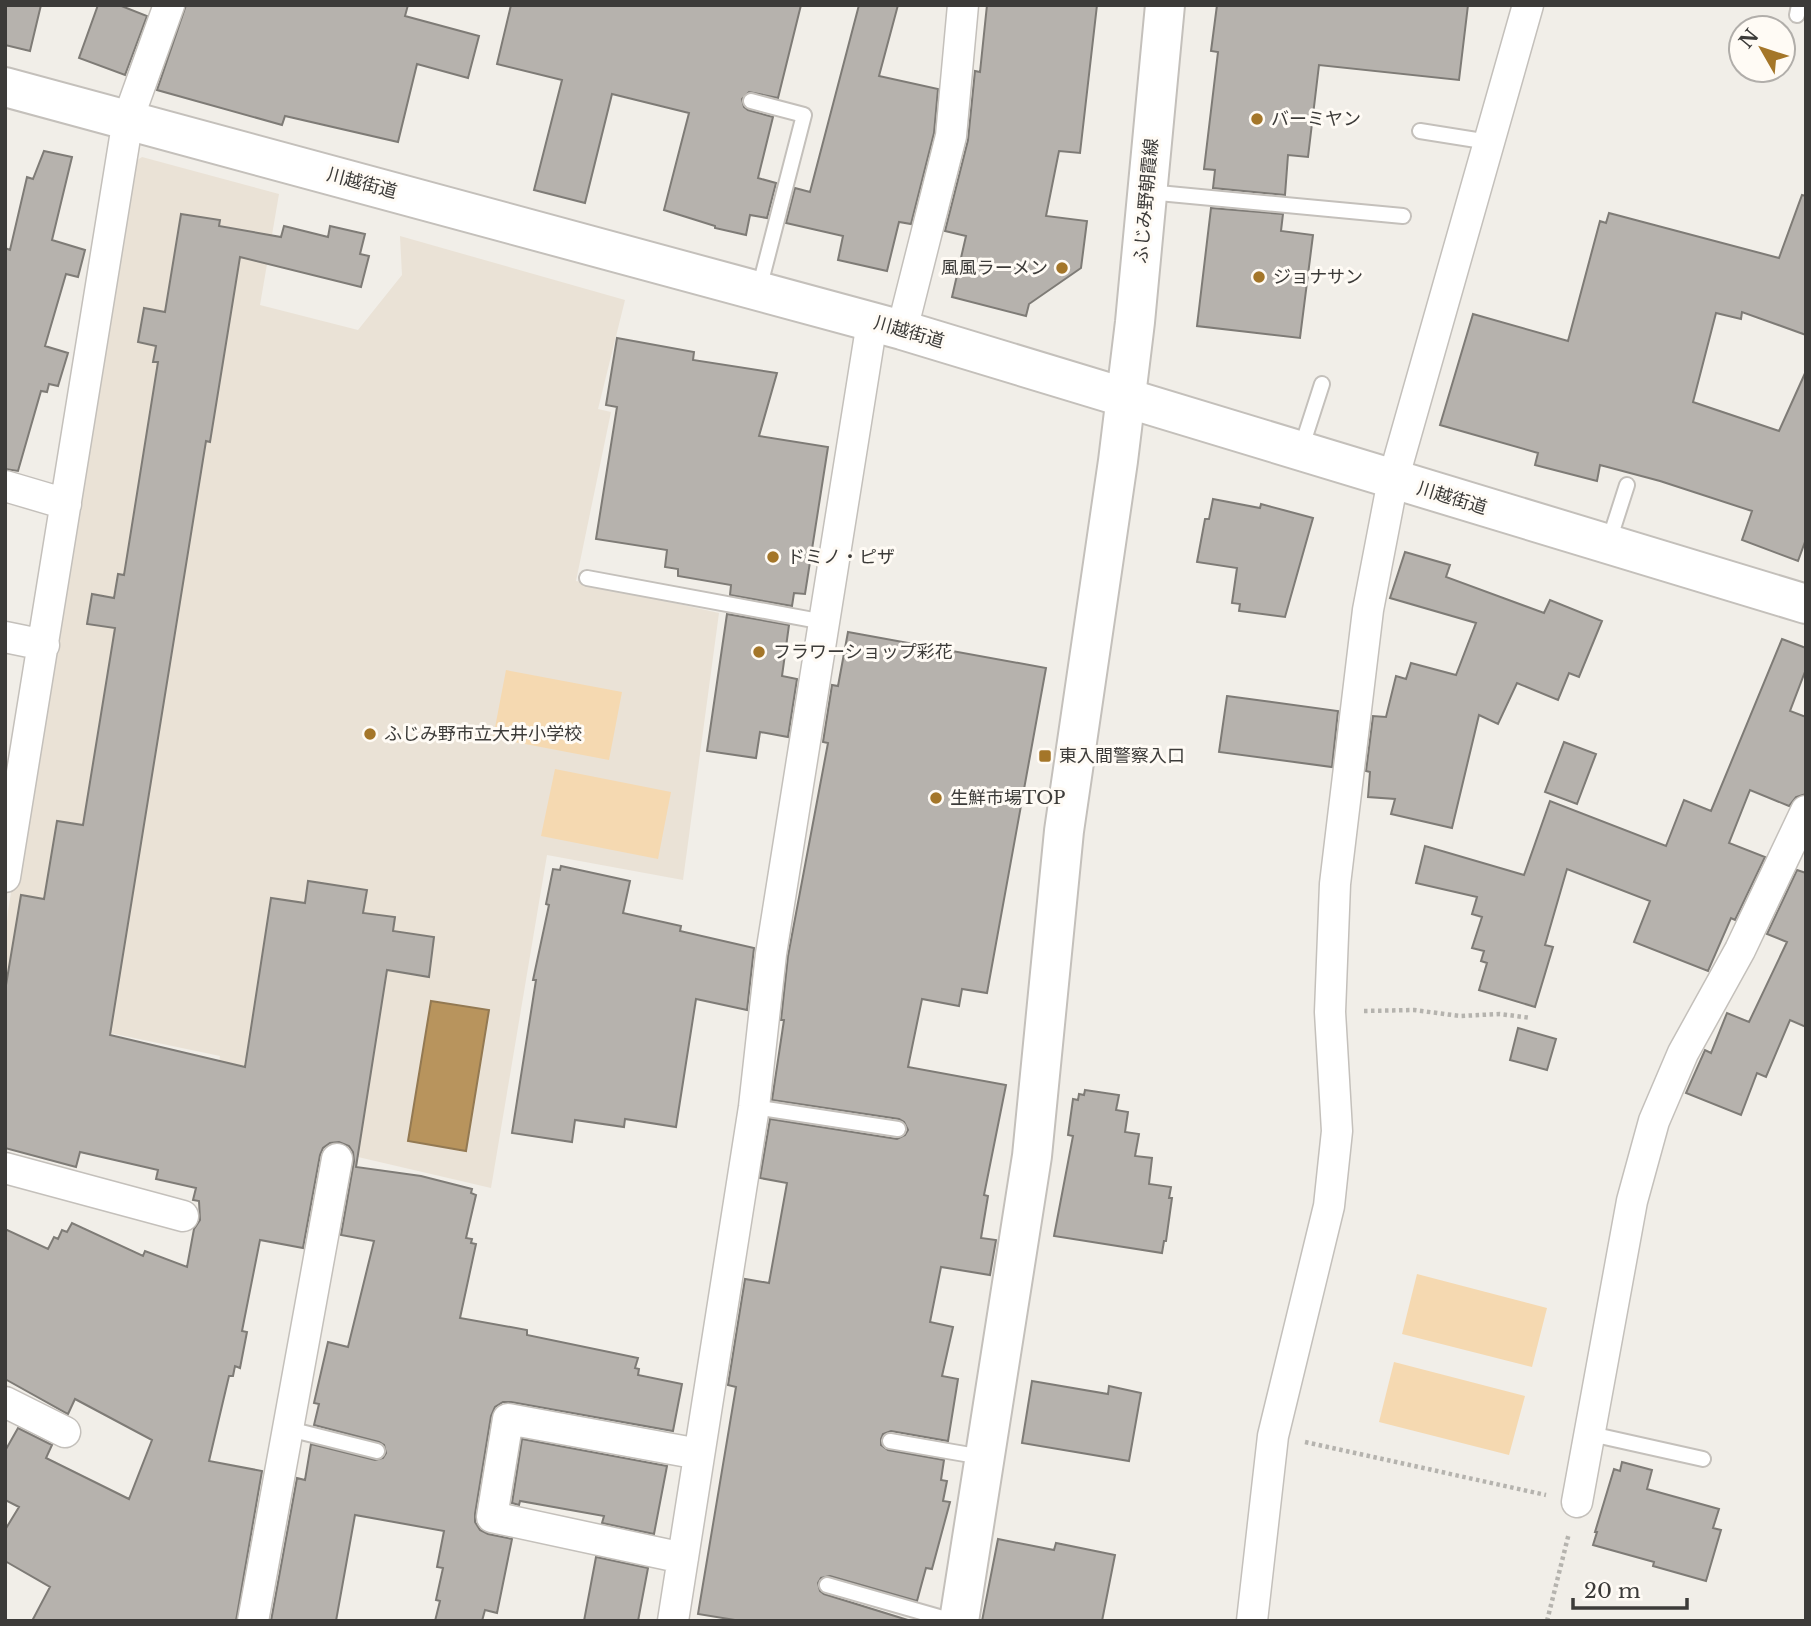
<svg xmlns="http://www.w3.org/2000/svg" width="1811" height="1626" font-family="'Libre Baskerville','Noto Sans JP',serif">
<rect width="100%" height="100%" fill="#f1eee8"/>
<path fill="#eae2d6" d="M142,157l137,37 -19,111 98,25 44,-55 -2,-39 225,64 -27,109 13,3 -35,169 143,32 -36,267 -136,-25 -56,333 -283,-66 12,-66 -215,-45v-66l3,-34 122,-746z"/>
<path fill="#f5d9b1" d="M506,670l116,22 -13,68 -116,-22z
M555,769l116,23 -13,67 -117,-23z
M1417,1274l130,34 -15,59 -130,-33z
M1394,1362l131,34 -16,59 -130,-33z"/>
<path fill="#b8945d" stroke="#937952" stroke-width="2" d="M431,1001l58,9 -23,141 -58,-10z"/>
<path fill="#b6b2ad" stroke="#7e7b76" stroke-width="2" d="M5,5h36l-11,46 -25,-6z
M98,5h21l28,11 -22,59 -46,-17z
M186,5h222l-3,11 74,20 -11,42 -51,-14 -19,78 -113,-26 -3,9 -125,-35z
M511,5h290l-23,93 -29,-6 -7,7 2,8 4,3 25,7 -15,61 18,5 -9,35 -17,-3 -4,20 -31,-7v-2l-51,-16 25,-97 -77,-19 -27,109 -51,-13 28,-110 -65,-16z
M859,5h39l-19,71 59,13 -4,44 -23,91 -12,-2 -12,49 -49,-11 5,-24 -57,-13 9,-35 15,4z
M987,5h110l-17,148 -21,-2 -13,65 41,5 -6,47 -52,36 -3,12 -74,-19 14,-61 -21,-5 23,-91 7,-69 5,1z
M1217,5h251l-9,75 -140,-15 -11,92 -20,-2 -3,40 -72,-7 2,-18 -11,-1 14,-117 -7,-1z
M44,151l28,6 -20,83 33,10 -7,27 -12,-3 -21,72 23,7 -10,33 -9,-2 -2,8 -6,-1 -23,80 -13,-2v-221l5,2 17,-73 6,2z
M1802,195l4,1v139l-64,-23 -1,7 -25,-6 -23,89 86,29 27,-60v168l-8,22 -56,-21 10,-29 -92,-30 -60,-16 -3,16 -62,-16 3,-12 -98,-28 33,-111 95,27 32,-120 6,2 3,-10 170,45z
M1211,208l72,6 -2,17 32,4 -13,103 -103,-12z
M181,214l39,6 -1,6 62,11 3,-11 44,11 2,-11 35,8 -5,20 9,2 -8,31 -121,-30 -30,185 -4,-1 -96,594 135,32 26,-169 34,5 3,-22 59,9 -4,23 32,4 -2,14 41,6 -5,40 -42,-7 -31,197 65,9 51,13 -1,4 5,2 -10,43 6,1 -1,4 5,1 -16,74 67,12v5l111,23 -3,10 4,1 -1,6 44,9 -9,47 -162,-29h-8l-8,5 -4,9 -16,98v8l5,8 8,4 24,5 -15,74 -12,-3 -3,11h-47l5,-20 -4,-1 7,-32 -6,-1 7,-36 -89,-16 -19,106h-65l26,-143 8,2 6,-36 64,16 8,-2 3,-5 -2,-8 -5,-3 -65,-17 5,-21 -5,-1 14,-61 20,5 26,-106 -33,-6 13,-74 -1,-9 -4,-6 -10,-4 -9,1 -7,5 -3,7 -17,93 -43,-8 -18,91 5,1 -7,36 -5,-2 -2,10h-4l-20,85 53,10 -26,150h-204l18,-34 -45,-26v-31l14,-23 -14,-7v-49l13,-23 34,17 -6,13 83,41 23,-59 -77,-41 -7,15 -63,-35v-150l43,20 6,-12 4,2 4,-9 5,2 5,-9 71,33 2,-5 42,16 7,-38 6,-9 -1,-19 -6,-1 3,-12 -40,-9 2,-9 -78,-18 -4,15 -71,-19v-157l16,-96 23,4 13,-78 26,4 32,-197 -28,-4 5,-30 22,4 4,-24 6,1 34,-213h-5l3,-16 -18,-4 6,-34 21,4z
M617,338l77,14 -1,8 84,13 -18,63 69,11 -23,147 -11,-1 -2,13 -62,-11 1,-10 -53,-9v-7l-13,-2 2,-17 -71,-11 21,-132 -11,-2z
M1213,499l47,9 1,-4 52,14 -28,99 -46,-6 1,-7 -8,-1 5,-35 -40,-6 8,-43h4z
M1405,552l45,13 -4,12 98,36 6,-13 52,21 -23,56 -10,-4 -11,27 -41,-17 -19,41 -19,-9 -27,113 -61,-14 4,-15 -27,-2 2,-25 -4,-1 7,-55 13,1 10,-41 10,3 5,-16 45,12 20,-52 -86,-25z
M727,614l62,11 -7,51 15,3 -9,58 -28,-5 -4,26 -49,-7z
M848,632l198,36 -59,325 -25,-4 -3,17 -37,-7 -14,68 98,18 -22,110 4,1 -7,42 15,2 -6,35 -49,-8 -11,55 23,5 -11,49 16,3 -10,62 -57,-10 -8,3 -2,5v6l7,5 56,10 -3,20 6,1 -4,20 7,1 -18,67 -6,-1 -9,33 -87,-25 -9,2 -3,5 2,8 4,3 87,27h-170l-43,-7 38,-227 -8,-2 17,-106 24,4 18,-100 -27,-5 10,-59 127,20 8,-4 3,-5 -4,-8 -5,-3 -127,-19 12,-80h-3l7,-64 40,-213 -5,-1 9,-57 6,1z
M1782,639l24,9v21l-16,42 16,6v77l-10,3 -7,9 -39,-16 -21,53 36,14 -30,63 -4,-2 -23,53 -74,-29 16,-41 -83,-32 -22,76 8,2 -18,60 -56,-17 8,-27 -6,-2 3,-10 -12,-3 10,-31 -10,-3 5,-17 -61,-14 9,-37 99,29 26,-74 116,45 18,-46 27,11z
M1227,696l111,15 -6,56 -113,-15z
M1564,742l32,12 -19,50 -32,-12z
M561,866l69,15 -7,32 58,13 -1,5 74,17 -7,62 -51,-11 -20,128 -51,-8 -1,8 -49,-7 -3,22 -60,-9 24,-153h-3l16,-75 -3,-1 7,-35 7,1z
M1797,870l9,3v154l-16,-7 -24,57 -9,-4 -16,42 -55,-22 19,-43 6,3 16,-40 22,9 38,-80 -20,-8z
M1518,1028l38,11 -9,31 -37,-10z
M1085,1090l34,5 -3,15 12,2 -3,20 14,2 -4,22 17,2 -3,26 22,3 -2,11h3l-6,43h-2l-2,12 -108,-17 19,-100 -5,-1 5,-36 5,1 1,-6 5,1z
M1032,1381l76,13 1,-8 32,7 -12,68 -107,-18z
M522,1439l145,27 -13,68 -52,-11 2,-7 -84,-15 -1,4 -7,-2z
M1622,1462l30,8 -5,19 72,20 -6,19 8,2 -15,51 -53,-15 1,-4 -61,-17 4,-13h-2l19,-63 6,2z
M998,1539l56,11 2,-7 59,12 -13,66h-120z
M596,1557l52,11 -10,53h-54z"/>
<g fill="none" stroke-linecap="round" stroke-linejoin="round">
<defs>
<path id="lane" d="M1797,15l2,-10
M751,101l53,14 -45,174
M1420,131l69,11
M1148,192l255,24
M1301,449l21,-65
M1608,544l19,-59
M587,578l237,44
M754,1107l144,22
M289,1429l88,22
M1591,1434l112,25
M890,1441l92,16
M827,1585l126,36"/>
<path id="street" d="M902,330l49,-194 12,-131
M5,486l61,18
M5,637l39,8
M5,877l123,-758 41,-114
M5,1168l178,48
M5,1402l60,30
M1577,1502l55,-301 22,-80 29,-68 57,-103 66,-139
M683,1558l-191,-41 16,-98 191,35
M253,1621l84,-462
M673,1621l81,-514 17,-153 101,-632
M1252,1621l21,-185 56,-230 8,-75 -7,-119 5,-128 33,-274 25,-130 135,-475"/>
<path id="secondary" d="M959,1621l73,-465 32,-325 54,-370 17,-139 30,-317"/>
<path id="highway" d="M5,87l897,243 904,274"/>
</defs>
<use href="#lane" stroke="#c4c0bb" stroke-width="18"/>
<use href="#street" stroke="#c4c0bb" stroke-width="33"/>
<use href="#secondary" stroke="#c4c0bb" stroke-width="42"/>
<use href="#highway" stroke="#c4c0bb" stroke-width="42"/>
<path stroke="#b5b3ae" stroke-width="4.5" stroke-dasharray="3.5 3.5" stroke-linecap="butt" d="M1364,1011l50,-1 46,6 40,-2 31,4
M1305,1442l241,53
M1547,1621l22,-88"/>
<use href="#lane" stroke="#fff" stroke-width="14"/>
<use href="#street" stroke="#fff" stroke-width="30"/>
<use href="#secondary" stroke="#fff" stroke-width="38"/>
<use href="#highway" stroke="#fff" stroke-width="38"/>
</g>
<g fill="#a47629" stroke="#fffbf5" stroke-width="2.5">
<circle cx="1257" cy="119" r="7"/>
<circle cx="1062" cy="268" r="7"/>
<circle cx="1259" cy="277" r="7"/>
<circle cx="773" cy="557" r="7"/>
<circle cx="759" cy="652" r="7"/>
<circle cx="370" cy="734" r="7"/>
<rect x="1038" y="749" width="14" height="14" rx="3.5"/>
<circle cx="936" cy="798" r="7"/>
</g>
<g text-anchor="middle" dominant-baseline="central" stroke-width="6" stroke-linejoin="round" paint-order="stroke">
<g font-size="18" fill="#3c3b39" stroke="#fffbf5" text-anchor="start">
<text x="1271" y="119">バーミヤン</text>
<text x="1048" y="268" text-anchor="end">風風ラーメン</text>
<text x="1273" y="277">ジョナサン</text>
<text x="787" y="557">ドミノ・ピザ</text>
<text x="773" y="652">フラワーショップ彩花</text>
<text x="384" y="734">ふじみ野市立大井小学校</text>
<text x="1059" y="756">東入間警察入口</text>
<text x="950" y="798">生鮮市場TOP</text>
</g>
<g font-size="18" fill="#3c3b39" stroke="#fffbf5">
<text transform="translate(362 183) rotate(15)">川越街道</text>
<text transform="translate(1146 201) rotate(-85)">ふじみ野朝霞線</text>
<text transform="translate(909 332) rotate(16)">川越街道</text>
<text transform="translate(1452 498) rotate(17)">川越街道</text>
</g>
</g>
<rect width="1811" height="1626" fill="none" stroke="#3c3b39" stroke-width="14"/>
<g transform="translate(1762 49) rotate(309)"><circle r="33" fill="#fffbf5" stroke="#b1aeaa" stroke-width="2"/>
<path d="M0-5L12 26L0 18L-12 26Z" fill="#a47629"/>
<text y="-10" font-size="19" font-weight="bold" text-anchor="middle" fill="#3c3b39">N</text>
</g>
<path d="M1573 1598v10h114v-10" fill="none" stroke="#3c3b39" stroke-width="3.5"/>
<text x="1584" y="1598" font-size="21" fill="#3c3b39" stroke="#fffbf5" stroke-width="5" paint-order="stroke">20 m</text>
</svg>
